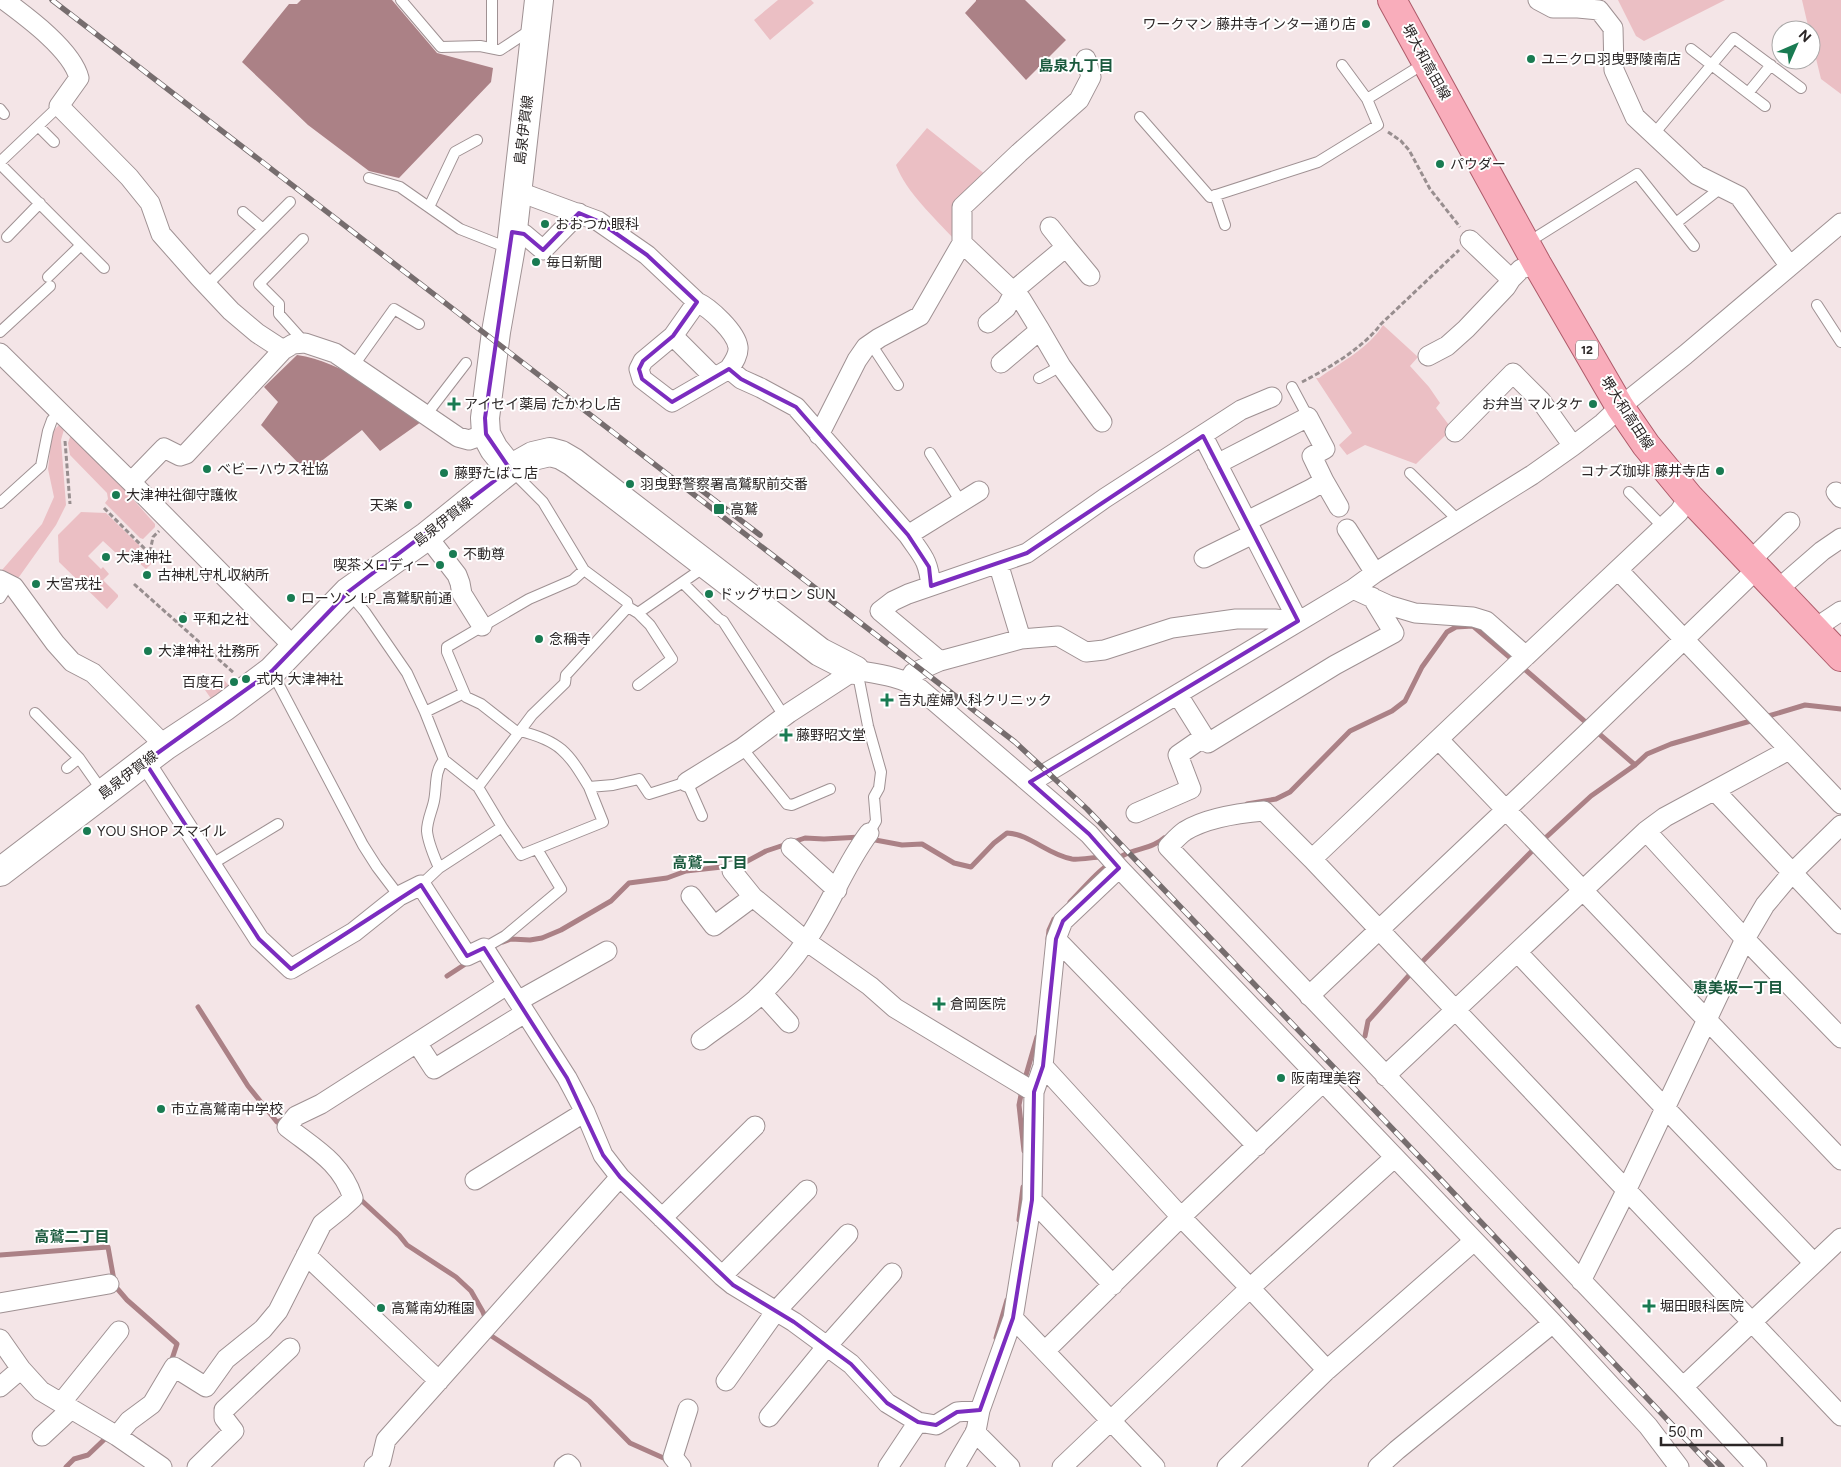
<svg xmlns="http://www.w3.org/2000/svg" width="1841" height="1467" font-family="Figtree,'Noto Sans JP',sans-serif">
<rect width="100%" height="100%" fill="#f4e5e7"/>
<path fill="#ebbfc4" d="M778,0h33l3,3 -44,37 -16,-20z
M1618,0h107l-81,41 -8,-5z
M1802,0h39v94l-20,-15 -10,-41v-8h-2z
M927,128l59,47 -32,64c-19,-21 -48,-47 -58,-74z
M1383,325l35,32 -8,9 19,21 11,16 -4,5 16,21 -36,35 -51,-19 -18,10 -8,-10 13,-12 -36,-55h3c22,-16 50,-30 64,-53z
M60,424l5,2 -4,14 5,65 -10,20 -37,52 -4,2 -12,-5 -1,-4 40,-46 12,-27 -6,-28 4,-35 2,-4z
M71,434h4l80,90v3l-12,12 -3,-1 -35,-35 3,-4 -1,-6 -37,-38 -2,-12z
M81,512l25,1 34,33 -2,3 12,12 1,3 -5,5 -17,-15 -7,7 -7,-6 1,-2 -13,-12 -15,15 13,13 2,-2 6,7 -6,6 15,15v2l-11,12 -48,-47 -1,-27z
M218,678l7,3 6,7 -19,12 -7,-10z"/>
<path fill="#ab8186" d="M301,0h91l45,53 56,15 -2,14 -92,96 -30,-7 -61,-46 -66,-63 47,-58h8z
M976,0h49l41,40 -40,40 -61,-67 11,-12z
M297,355c47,7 86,40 124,67l-41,29 -18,-21 -55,42 -46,-47 17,-23 -14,-15z"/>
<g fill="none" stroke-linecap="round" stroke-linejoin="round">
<path stroke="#ab8186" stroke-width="5" d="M1521,666l114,99
M1765,717l40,-12 36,4
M1247,804l29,-5 14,-7 60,-61 42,-20 13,-10 17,-34 25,-35 9,-5 17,-1 41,35
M870,839l32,6 20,-1 32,19 17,4 23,-24 13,-10c23,1 41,22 65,26 9,1 21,-2 31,-2
M1542,841l49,-45 44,-31 12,-11 24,-10 83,-24
M1070,902c16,-16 31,-36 52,-46 14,-8 30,-7 42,-18
M1048,939l1,-9 5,-11
M503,942l8,-3 19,1 12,-2 19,-8 50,-29 18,-18 38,-5 19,-7 54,-6 26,-14 39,-13 19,1 37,-2
M1419,965l117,-118
M447,976l23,-15
M198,1007l50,79 29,36 7,-3
M1365,1036l3,-15 45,-50
M1024,1082l13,-45
M1022,1090l-3,15 5,46
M359,1196l1,3 39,36 8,10 49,32 15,14 12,21 3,8
M1019,1220l4,-33
M0,1255l108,-8 7,39 12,14 50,44 -5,15
M489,1331l1,4 99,66 41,42 38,17
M996,1338l11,-38
M66,1467l8,-8 14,-4 21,-20"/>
<defs>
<path id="lane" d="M401,0l40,47 39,-1 20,4 32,-21
M492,48v-48
M1691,49l57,44 23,-28
M1342,65l25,34
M1748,93l17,13
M0,109l4,5
M1140,117l70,80 108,-35 60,-37 -11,-26 58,-36
M38,126l16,16
M1653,135l81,-97 67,50
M0,162l59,-56
M0,164l104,104
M369,178l31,9 60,42 38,15 12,3
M1215,195l10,30
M429,207l26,-55 22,-12
M243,212l20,17
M1676,223l18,23
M7,237l33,-34
M303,239l-44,45 20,20v10l26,29
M1527,243l110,-69 39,49 46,-36
M48,277l33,-32
M207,285l83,-83
M1817,305l24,37
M0,332l50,-46
M871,344l27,41
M354,365l40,-56 25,15
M1039,378l22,-12
M1292,387l16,30
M426,415l40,-52
M930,453l31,49
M511,470l32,32 41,68 43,32 1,5
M1410,473l49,48
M1629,492l34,35
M0,503l41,-37 7,-35 4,-11 8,-8
M683,583l36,36 4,2 61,95
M349,593l16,19 42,61 18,39 19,48 34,27
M0,598l9,-14
M855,671l4,9 9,46 13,46 -2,16 -5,9 2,24 -7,12
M272,672l91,173 14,22 22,29
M638,685l34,-26 -22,-34 -12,-12
M425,712l39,-19
M35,713l44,45 24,34
M520,731l12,-16 33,-32 1,-8 62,-68 10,6 68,-47
M518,733l-37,-29 -15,-7 -19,-45v-5l82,-48 44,-19 11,-10
M742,748l45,56 5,1 38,-16
M67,768l12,-10
M502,827l19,28 82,-33 -14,-35
M212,864l66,-40
M439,868c-5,-12 -11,-25 -12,-37 0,-11 5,-20 7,-30 3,-14 0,-30 10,-41
M421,885l18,-17 63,-41 -24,-40 42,-56c40,10 48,21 69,56l24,-2 26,-6 10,15 38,-12 15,34
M484,948l21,-12 56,-47 -24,-40"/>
<path id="street" d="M4,0c23,17 68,50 75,78l-20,28 70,71 21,26 11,31 38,43 32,34 26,22 26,17
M1538,0l15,8h25l21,2 14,18 1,42 21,47 62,58 42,21 50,69
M517,191l81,30 49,34 50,47c13,6 39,30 41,45 1,8 -5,16 -9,22l-57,33 -30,-23 -3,-10 4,-8 30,-25 24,-34
M1050,227l16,20
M512,232l12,2 19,16 36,-37
M1470,240l41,39 10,-10 16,-5
M962,243l59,56 19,31 -39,33
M988,323l18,-15 8,-15 4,-6 48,-40 24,29
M1040,330l21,36 41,56
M673,336l41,41
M0,353l131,129 164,166
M1428,356l19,-10 19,-17 40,-42 5,-8
M729,369l12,10 20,9 35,19 112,128 71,-44
M1455,432l58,-59 28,28 32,45
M819,435l38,-75 9,-13 13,-9 41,-22 42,-73v-36l57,-54 60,-53 12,-23 -5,-18
M1203,436l95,185
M1217,464l91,-47 17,32 -13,7 12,25 -13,8 -64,32
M1324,481l15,26
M131,482l33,-34 16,8 6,-2 97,-104 10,-6 12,-1 30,10 123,84 11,3 17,-6
M1836,492l5,6
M1347,529l28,44
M908,535c15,22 20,24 23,51
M427,536l30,39 3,8 2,11 20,32
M1204,558l49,-24
M1750,561l40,-39
M998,563l23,76
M1618,570l223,234
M0,580l14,7 41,56 17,19 21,11 72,73
M1777,590l45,-39 19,-13
M1814,629l27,-18
M1526,656l153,-144 10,-15
M940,661l-60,-50 13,-10 15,-7 119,-41 78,-55 136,-88 31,-13
M908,682l5,-9 27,-12 81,-22 37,-3 28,16 18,-2 68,-22 64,-9h39l23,2
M1178,695l30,48 127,-78 59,-32 -22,-36
M1439,740l402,420
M145,762l114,177 32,30 63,-37 45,-36 22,-11 46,71 17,-8 83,130 18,34 18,43 17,22 102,99 11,9 61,37 57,42 36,39 31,19 18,3 21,-13 23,-2
M687,782l55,-34 47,-35 66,-43c23,4 45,6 65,19l169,145 30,34 434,455 95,103 31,41
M1032,784l9,-8 312,-187 22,-16 157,-98 41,-29 30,-23 17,-16 65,-52 156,-132
M1715,791l126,133
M1136,813l55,-24 -13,-34 26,-18
M1646,831l99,108 96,99
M791,848l46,42
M1312,859l214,-203 -40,-35 -13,-4 -58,-4 -27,-8 -35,-16
M732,871l21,26 53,44 64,45 25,22 139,84
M691,896l23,30 39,-29
M1056,939l201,207
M1517,952l148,156 149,155
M762,993l27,30
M1309,996l277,-262 171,-165
M518,1001l89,-50
M701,1040c18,-14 38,-26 55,-41 18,-17 36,-37 50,-58 24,-34 38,-75 63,-108
M417,1043l17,26 91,-56
M1043,1066l138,151 69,71 77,82
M1385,1076l261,-245 19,-14 124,-67
M475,1180l110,-68
M1032,1200l81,85
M662,1218l93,-92
M306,1255l133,126
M722,1276l85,-86
M1581,1281l45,-90 119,-252 20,-34 26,-31 50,-49
M0,1303l109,-19
M1013,1318l142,149
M0,1339l21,30 20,22 76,45 45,31
M1045,1351l136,-134 141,-134
M726,1381l50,-70 72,-77
M0,1387l21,-18
M1683,1387l158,-149
M61,1403l58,-72
M769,1417l58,-71 65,-73
M975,1432l35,35
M42,1436l29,-27
M117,1436l12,-15 23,-17 22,-37 32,20 20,-28 37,-30 15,-18 44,-87 20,-16 11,-10c-12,-36 -38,-49 -66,-71l9,-11 25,-12 186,-119
M197,1467l37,-36 -10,-13v-8l66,-62
M374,1467l7,-6 5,-21 234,-263
M564,1467l4,-3 3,3
M681,1467l-8,-10 15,-48
M888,1467l30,-45
M955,1467l21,-36 4,-21 33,-92 19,-118 2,-108 9,-26 13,-127 7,-18 56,-53
M1062,1467l188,-179 144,-130
M1227,1467l100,-97 147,-129
M1378,1467l19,-17 156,-127
M1757,1467l-74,-80 -515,-540c5,-5 11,-12 17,-16 21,-13 55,-18 79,-20l48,48 529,557"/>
<path id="secondary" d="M510,469l-16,-20 -8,-15 -1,-16 11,-86 15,-85 28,-247
M0,872l165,-126 59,-39 48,-36 76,-79 79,-56 83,-67 23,-13 17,-4 11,3 12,7 247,190 35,18"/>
<path id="primary" d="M1392,0l145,264 83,143 26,38 43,52 152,160"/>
</defs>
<use href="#lane" stroke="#9f9193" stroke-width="12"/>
<use href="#street" stroke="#9f9193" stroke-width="21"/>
<use href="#secondary" stroke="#9f9193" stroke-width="30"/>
<use href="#primary" stroke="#ae5b6a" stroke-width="30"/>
<path stroke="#988e8f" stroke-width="3" stroke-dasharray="5 2.5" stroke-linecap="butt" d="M1388,132l13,9 8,9 21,39 30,38
M1302,382c27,-14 61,-34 79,-58l78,-74
M65,441l5,63
M104,508l52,52
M150,552l3,-15 6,-6
M134,584l100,89
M177,622l9,-10"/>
<use href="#lane" stroke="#fff" stroke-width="10"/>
<use href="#street" stroke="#fff" stroke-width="19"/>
<use href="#secondary" stroke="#fff" stroke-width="28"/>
<use href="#primary" stroke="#f9adbb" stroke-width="28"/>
<defs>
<path id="rail" d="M52,0l963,742 72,67 342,358 283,300
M692,483l68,52
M1708,1453l14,14"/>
</defs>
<use href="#rail" stroke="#766d6e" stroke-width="5.5"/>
<use href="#rail" stroke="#fff" stroke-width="4" stroke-dasharray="11" stroke-linecap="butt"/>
</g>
<path fill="none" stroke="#7b2cbf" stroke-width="4" stroke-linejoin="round" d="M579,213l19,8 49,34 50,47 -24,34 -30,25 -4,8 3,10 30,23 57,-33 12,10 55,28 112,128 21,32 2,19 96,-33 176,-117 95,185 -268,161 59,52 30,34 -56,53 -7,18 -13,127 -9,26 -2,108 -19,118 -33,92 -23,2 -21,13 -18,-3 -31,-19 -36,-39 -57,-42 -61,-37 -113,-108 -17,-22 -36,-77 -83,-130 -17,8 -46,-71 -130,84 -32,-30 -114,-177 127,-91 76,-79 162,-123 -24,-35 -1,-16 27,-186 12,2 19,16z"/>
<g fill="#197b52" stroke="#fff" stroke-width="2">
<circle cx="1366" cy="24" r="5"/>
<circle cx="1531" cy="59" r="5"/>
<circle cx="1440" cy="164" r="5"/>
<circle cx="545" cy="224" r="5"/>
<circle cx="536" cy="262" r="5"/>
<path d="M451.5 396.5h5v5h5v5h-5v5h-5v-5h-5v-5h5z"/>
<circle cx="1593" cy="404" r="5"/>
<circle cx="207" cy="469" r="5"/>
<circle cx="1720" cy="471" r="5"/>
<circle cx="444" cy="473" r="5"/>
<circle cx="630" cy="484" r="5"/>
<circle cx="116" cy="495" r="5"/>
<circle cx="408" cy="505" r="5"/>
<rect x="713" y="503" width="12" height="12" rx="2.5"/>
<circle cx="453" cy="554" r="5"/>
<circle cx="106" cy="557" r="5"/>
<circle cx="440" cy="565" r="5"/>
<circle cx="147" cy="575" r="5"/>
<circle cx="36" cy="584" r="5"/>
<circle cx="709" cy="594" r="5"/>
<circle cx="291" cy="598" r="5"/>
<circle cx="183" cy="619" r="5"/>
<circle cx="539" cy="639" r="5"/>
<circle cx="148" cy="651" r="5"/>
<circle cx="246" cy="679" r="5"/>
<circle cx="234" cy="682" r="5"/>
<path d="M884.5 692.5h5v5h5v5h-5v5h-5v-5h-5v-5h5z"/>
<path d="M783.5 727.5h5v5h5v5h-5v5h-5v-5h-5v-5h5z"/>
<circle cx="87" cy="831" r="5"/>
<path d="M936.5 996.5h5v5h5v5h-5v5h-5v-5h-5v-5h5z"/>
<circle cx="1281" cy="1078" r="5"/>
<circle cx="161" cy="1109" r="5"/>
<path d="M1646.5 1298.5h5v5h5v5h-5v5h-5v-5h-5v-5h5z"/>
<circle cx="381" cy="1308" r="5"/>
</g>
<g text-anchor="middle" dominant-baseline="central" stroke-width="4" stroke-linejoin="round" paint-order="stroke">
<rect fill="#fff" stroke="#6b6767" stroke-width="1" x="1576" y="340.5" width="22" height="19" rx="4"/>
<g font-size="12" font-weight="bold" fill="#2b2626">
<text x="1587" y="350">12</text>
</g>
<g font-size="14" fill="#2b2626" stroke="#fff" text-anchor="start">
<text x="1356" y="24" text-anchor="end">ワークマン 藤井寺インター通り店</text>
<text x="1541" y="59">ユニクロ羽曳野陵南店</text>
<text x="1450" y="164">パウダー</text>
<text x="555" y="224">おおつか眼科</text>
<text x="546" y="262">毎日新聞</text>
<text x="464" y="404">アイセイ薬局 たかわし店</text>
<text x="1583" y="404" text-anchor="end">お弁当 マルタケ</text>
<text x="217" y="469">ベビーハウス社協</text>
<text x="1710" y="471" text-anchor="end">コナズ珈琲 藤井寺店</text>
<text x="454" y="473">藤野たばこ店</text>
<text x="640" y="484">羽曳野警察署高鷲駅前交番</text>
<text x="126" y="495">大津神社御守護攸</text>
<text x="398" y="505" text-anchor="end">天楽</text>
<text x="730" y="509">高鷲</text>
<text x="463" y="554">不動尊</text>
<text x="116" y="557">大津神社</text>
<text x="430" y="565" text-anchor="end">喫茶メロディー</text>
<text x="157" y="575">古神札守札収納所</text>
<text x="46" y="584">大宮戎社</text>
<text x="719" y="594">ドッグサロン SUN</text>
<text x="301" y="598">ローソン LP_高鷲駅前通</text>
<text x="193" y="619">平和之社</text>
<text x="549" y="639">念稱寺</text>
<text x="158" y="651">大津神社 社務所</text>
<text x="256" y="679">式内 大津神社</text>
<text x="224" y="682" text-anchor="end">百度石</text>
<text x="898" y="700">吉丸産婦人科クリニック</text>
<text x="796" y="735">藤野昭文堂</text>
<text x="97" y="831">YOU SHOP スマイル</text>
<text x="950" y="1004">倉岡医院</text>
<text x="1291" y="1078">阪南理美容</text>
<text x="171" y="1109">市立高鷲南中学校</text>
<text x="1660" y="1306">堀田眼科医院</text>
<text x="391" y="1308">高鷲南幼稚園</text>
</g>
<g font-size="14" fill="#2b2626" stroke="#fff">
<text transform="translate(1426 62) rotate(61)">堺大和高田線</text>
<text transform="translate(524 130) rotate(-83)">島泉伊賀線</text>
<text transform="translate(1627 413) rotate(57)">堺大和高田線</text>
<text transform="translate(443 522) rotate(-38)">島泉伊賀線</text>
<text transform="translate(128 775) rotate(-37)">島泉伊賀線</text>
</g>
<g font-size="15" font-weight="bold" fill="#1a593d" stroke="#fff">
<text x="1076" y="66">島泉九丁目</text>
<text x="710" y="863">高鷲一丁目</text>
<text x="1738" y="988">恵美坂一丁目</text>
<text x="72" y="1237">高鷲二丁目</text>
</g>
</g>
<g transform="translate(1796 45) rotate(45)"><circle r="24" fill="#ffffff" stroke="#aaa8a8"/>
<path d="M0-4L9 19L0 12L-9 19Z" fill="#197b52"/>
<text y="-8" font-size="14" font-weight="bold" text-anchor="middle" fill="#2b2626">N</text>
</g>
<path d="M1661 1437v8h121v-8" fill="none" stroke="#2b2626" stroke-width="2.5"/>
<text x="1668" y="1437" font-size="15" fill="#2b2626" stroke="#ffffff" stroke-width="4" paint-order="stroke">50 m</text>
</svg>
